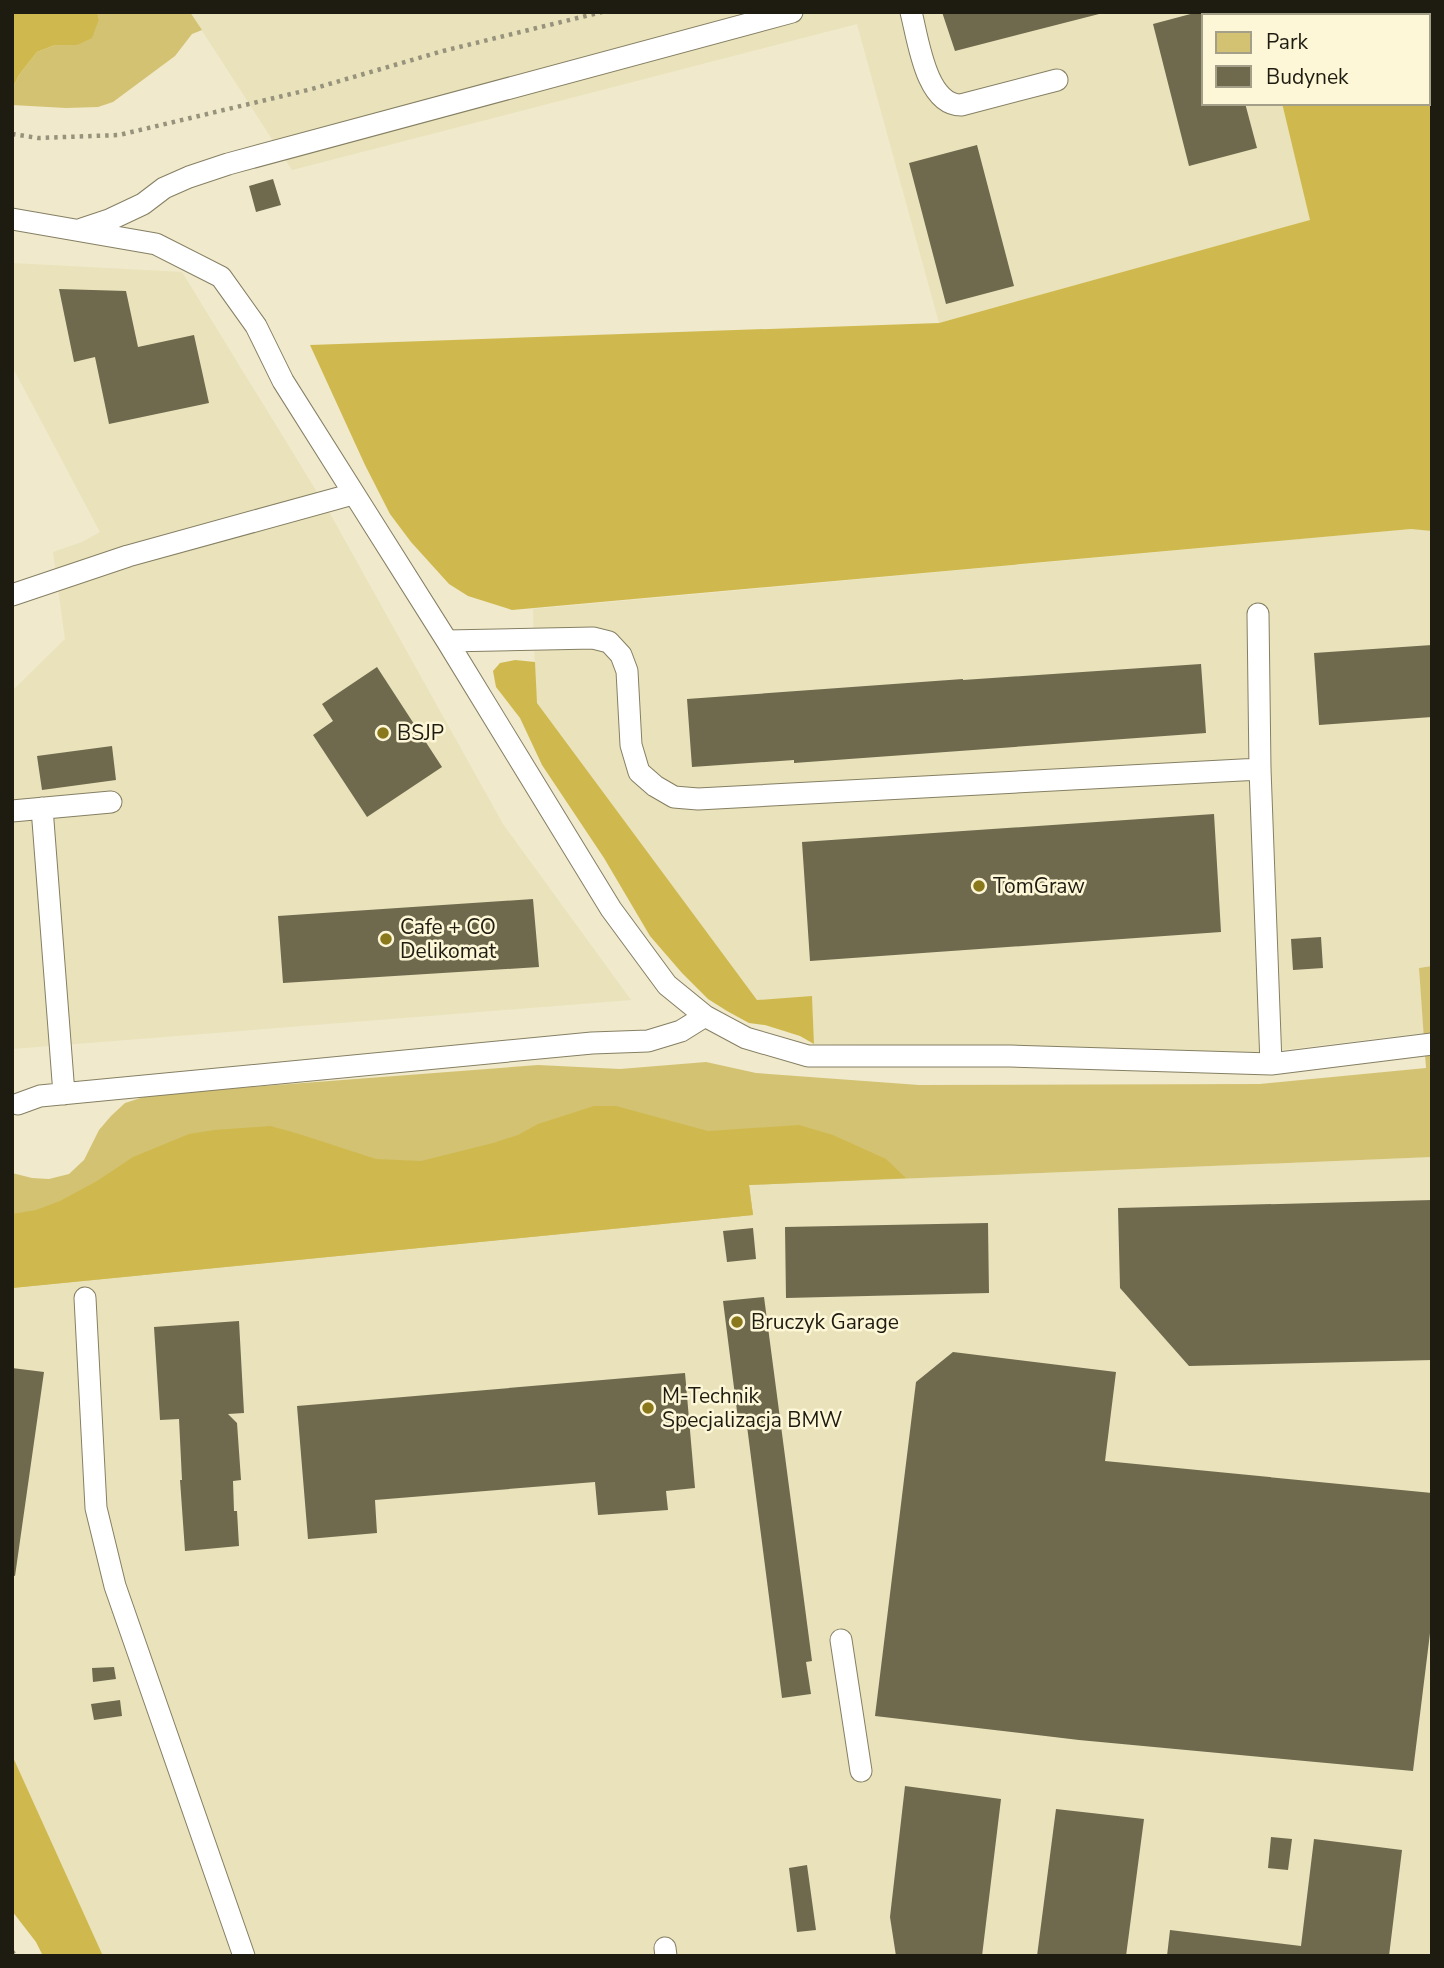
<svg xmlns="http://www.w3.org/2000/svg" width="1444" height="1968" font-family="'Nunito Sans',sans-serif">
<rect width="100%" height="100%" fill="#f0e9cb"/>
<path fill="#e9e2bb" d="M190,12h1070l1,4h-57v87h78l29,117 -372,103 -82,-299 -565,146z
M12,263l170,9 146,238 175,314 128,176 -619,49v-358l53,-52 -12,-87 29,-10 18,-10 -88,-166z
M1411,529l21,2v435l-13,2 5,65 -166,20 -444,-9 -2,-47 -55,3 -221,-297 -3,-94z
M1432,1157v799h-1329l-91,-201v-467l740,-73 -4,-30z"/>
<path fill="#d3c272" d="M97,12h93l12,18 -10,4 -17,22 -62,46 -15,5 -32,1 -54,-3v-16l7,-14 18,-23 18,-7h22l22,-26z
M1432,966v191l-683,28 4,30 -741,73v-115l20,5 17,1 20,-5 15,-14 15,-30 12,-14 14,-13 19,-6 80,-8 314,-24 82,4 86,-7 50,11 163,12 341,-1 166,-16 -7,-100z"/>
<path fill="#cfb94e" d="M12,12h85l2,7 -7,19 -15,7h-22l-18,7 -18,23 -7,14z
M1260,12h172v519l-21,-2 -899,81 -44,-14 -19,-12 -38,-42 -21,-28 -25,-49 -55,-120 629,-22 371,-103 -28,-117h146v-87h-167z
M515,660l20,2 2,41 220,297 55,-4 2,48 -14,-8 -35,-11 -16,-2 -22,-12 -19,-12 -26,-26 -32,-37 -46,-78 -62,-93 -22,-47 -24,-31 -3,-16 7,-8z
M594,1106h22l92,25 91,-6 34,10 53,24 20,19 -157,7 4,30 -741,73v-74l24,-4 24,-9 37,-20 36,-24 56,-23 25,-4 56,-4 26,7 80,26 45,2 72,-18 25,-8 20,-11z
M12,1755l91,201h-60l-7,-14 -24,-31z"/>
<path fill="#6f694e" d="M942,12h161v1l-148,38z
M1198,12h23l1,4h-18v87h41l12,45 -68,18 -36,-142z
M977,145l37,141 -68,18 -37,-141z
M273,179l8,26 -25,7 -7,-26z
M59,289l67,2 12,56 56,-12 15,68 -100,21 -14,-67 -21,5z
M1432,645v72l-113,8 -5,-72z
M1201,664l5,69 -412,30v-3l-102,7 -5,-68 276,-20v1z
M377,667l65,100 -75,50 -54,-82 20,-14 -11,-17z
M112,746l4,34 -74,10 -5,-34z
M1214,814l7,118 -411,29 -8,-119z
M533,899l6,68 -256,16 -5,-67z
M1321,937l2,31 -30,2 -2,-31z
M1432,1200v160l-243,6 -69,-78 -2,-80z
M988,1223l1,70 -203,5 -1,-71z
M753,1228l3,31 -29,3 -4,-31z
M764,1297l48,364 -6,1 5,32 -29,4 -35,-272 -8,1 -16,-126z
M239,1321l5,92 -16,1 9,9 4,57 -8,1 1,30h3l2,35 -54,5 -5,-71h2l-3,-61 -19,1 -6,-93z
M953,1352l163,20 -11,89 327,32v124l-19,154 -334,-31 -204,-24 41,-334z
M12,1368l32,4 -29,204 -3,-1z
M685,1373l10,115 -29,3 2,19 -70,5 -3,-33 -220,18 2,33 -69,6 -11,-133z
M114,1667l2,12 -23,3 -1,-14z
M120,1700l2,16 -28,4 -3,-16z
M905,1786l96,13 -19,157h-86l-6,-39z
M1056,1809l88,10 -18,137h-89z
M1271,1837l21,2 -4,31 -20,-2z
M1314,1839l88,11 -13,106h-222l3,-26 131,16z
M807,1865l9,65 -19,2 -8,-64z"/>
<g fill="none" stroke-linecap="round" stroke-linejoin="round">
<defs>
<path id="service" d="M911,12c7,27 15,93 50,93l96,-25
M12,219l144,25 65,33 35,49 27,55 164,260 164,268 56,76 38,31 41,22 62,18h202l261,8 161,-20
M82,229l27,-9 34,-16 21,-16 25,-11 39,-13 564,-152
M12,595l116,-39 225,-62
M1258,614l2,155 11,295
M447,641l146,-3 16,4 12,13 6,16 4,74 8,27 16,14 19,11 24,2 562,-30
M42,808l22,286
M12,811l99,-9
M18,1104l22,-8 552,-53 56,-2 33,-10 24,-15
M85,1298l11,210 19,78 129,370
M841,1640l20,131
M665,1948l1,8"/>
</defs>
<use href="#service" stroke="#857f63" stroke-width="23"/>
<path stroke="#97927c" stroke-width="4.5" stroke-dasharray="3.5 5" stroke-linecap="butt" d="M12,134l26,4 81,-3 193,-46 131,-38 159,-39
M12,1951l3,5"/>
<use href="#service" stroke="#fff" stroke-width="21"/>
</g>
<g fill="#8a781c" stroke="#fdf7d8" stroke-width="2.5">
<circle cx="383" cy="733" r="7"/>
<circle cx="979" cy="886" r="7"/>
<circle cx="386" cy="939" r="7"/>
<circle cx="737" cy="1322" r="7"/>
<circle cx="648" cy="1408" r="7"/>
</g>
<g text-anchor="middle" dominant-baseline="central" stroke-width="5" stroke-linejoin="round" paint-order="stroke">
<g font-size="21" fill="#1e1c11" stroke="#fdf7d8" text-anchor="start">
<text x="397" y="733">BSJP</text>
<text x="993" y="886">TomGraw</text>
<text x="400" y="927">Cafe + CO<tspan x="400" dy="24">Delikomat</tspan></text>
<text x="751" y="1322">Bruczyk Garage</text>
<text x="662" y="1396">M-Technik<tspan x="662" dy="24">Specjalizacja BMW</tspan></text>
</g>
</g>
<rect width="1444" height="1968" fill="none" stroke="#1e1c11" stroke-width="28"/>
<rect x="1202" y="14" width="228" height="91" fill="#fdf7d8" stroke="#a49f88" stroke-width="2"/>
<rect x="1216" y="32" width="35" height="21" fill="#d3c272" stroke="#a49f88" stroke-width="2"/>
<text x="1266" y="49" font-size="21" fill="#1e1c11">Park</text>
<rect x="1216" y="66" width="35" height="21" fill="#6f694e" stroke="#a49f88" stroke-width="2"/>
<text x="1266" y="84" font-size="21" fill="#1e1c11">Budynek</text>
</svg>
